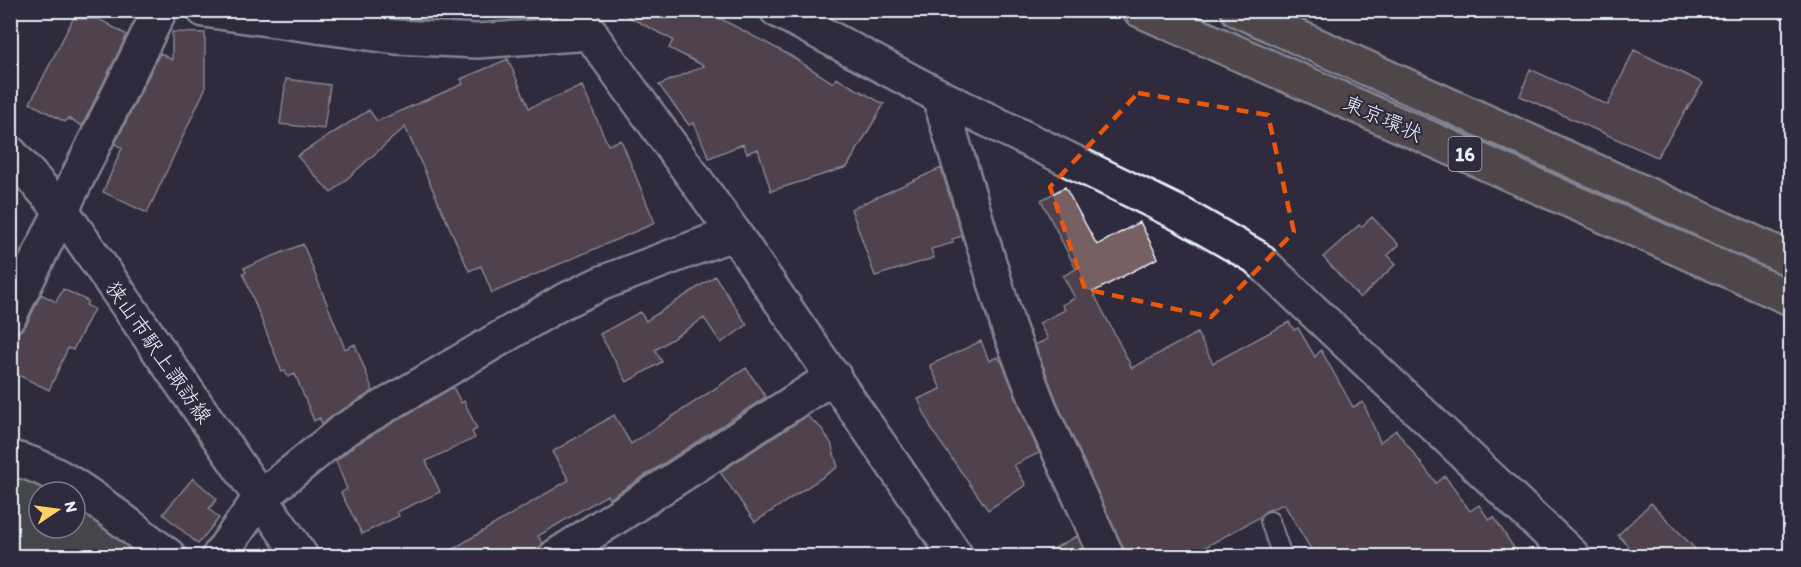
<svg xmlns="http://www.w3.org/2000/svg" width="1801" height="567" font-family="Itim,'Klee One',sans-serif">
<rect width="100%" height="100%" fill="#2f2a3d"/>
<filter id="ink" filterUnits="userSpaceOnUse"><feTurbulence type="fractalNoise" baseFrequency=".0167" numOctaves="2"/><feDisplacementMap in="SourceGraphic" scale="12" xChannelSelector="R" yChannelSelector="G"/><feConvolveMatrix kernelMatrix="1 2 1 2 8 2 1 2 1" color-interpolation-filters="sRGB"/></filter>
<g filter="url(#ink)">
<path fill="#60695c" stroke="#a4adaa" stroke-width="1.5" d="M10,462l62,30h-33v36h36v-34l79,62h-143z"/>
<path fill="#766164" stroke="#e8f1f8" stroke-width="1.5" d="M616,10h88l87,46 42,27 3,-5 48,26 -37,63 -76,24 -13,-42 -11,4 -4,-9 -34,14 -15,-35 -5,2 -30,-40 45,-19 -35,-18 4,-8z
M73,19h26l28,16 -45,91 -14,-8 -3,4 -35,-19z
M172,32l33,1v56l-58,124 -44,-21 19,-44 -7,-4 45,-91 12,7z
M1634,50l69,33 -46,74 -137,-61 10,-27 78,36z
M508,59l21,49 53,-22 26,59 13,-5 34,83 -163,70 -11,-27 -12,5 -64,-144 -74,66 -34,-37 72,-46 8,11 86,-37 -2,-5z
M286,79l44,6 -6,44 -44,-5z
M941,168l21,68 -10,3 1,4 -22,6 3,9 -59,18 -24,-67z
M1065,187l32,58 43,-23 18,36 -65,34 39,76 65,-35 16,30 76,-41 5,8 4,-2 17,29 6,-7 32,57 10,-5 17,40 16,-12 40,53 9,-7 25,35 9,-6 10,15 5,-3 25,39h-204l-31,-52 -18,7 -6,6 -71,39h-63l-67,-149 -24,-62 13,-6 -9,-16 26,-13 -3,-5 13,-7 -12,-22 13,-7 -35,-69z
M1372,217l27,28 -11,10 8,9 -36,34 -37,-41 36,-32 2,2z
M303,244l42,105 10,-5 18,47 -51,33 -2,-6 -6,3 -19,-47 -7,3 -3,-6 -3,1 -39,-99 3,-1 -2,-4z
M715,276l32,49 -26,18 -17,-25 -49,32 7,12 -35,20 -27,-48 40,-22 6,9z
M63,289l25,12 -2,4 8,4 -21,41 -5,-2 -19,42 -39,-19v-37l10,-3 7,-7 14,-30 15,8z
M981,341l8,20 8,-4 5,5 37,91 -25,12 12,20 -38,25 -55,-78 -15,-33 23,-10 -11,-24z
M746,368l20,29 -157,102 -2,-4 -69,41 5,8 -6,12h-96l128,-76 -17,-28 62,-37 17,29z
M453,387l8,16 3,-2 13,28 -5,3 3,6 -49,23 14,31 -43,20 2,4 -37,18 -21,-41 6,-4 -11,-28 19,-16z
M807,416l15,13 9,14 7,24 -83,55 -35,-50z
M193,478l24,21 -8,10 10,9 -21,26 -35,-30z
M1651,503l51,53h-64l-20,-21z
M1077,536l10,20h-47z"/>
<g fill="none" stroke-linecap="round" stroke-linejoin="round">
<defs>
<path id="lane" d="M1270,521l12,35"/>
<path id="street" d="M204,10l192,27 81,4 114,-8
M777,10l162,86 245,120 72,41 317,299
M939,96l70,233 33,85 65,142
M10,315l150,-305
M10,458c55,10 114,65 159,98
M219,556l41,-58 84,-68 218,-128 40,-19 132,-50
M556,556l278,-180"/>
<path id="secondary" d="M573,10l161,223 222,323
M10,153l53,59 238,344"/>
<path id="highway" d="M1140,10l650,288
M1238,10l552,249"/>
</defs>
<use href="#lane" stroke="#e8f1f8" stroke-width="22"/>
<use href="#street" stroke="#e8f1f8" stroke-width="38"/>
<use href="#secondary" stroke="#e8f1f8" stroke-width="38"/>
<use href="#highway" stroke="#e8f1f8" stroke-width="38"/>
<use href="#lane" stroke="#2f2a3d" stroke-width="18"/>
<use href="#street" stroke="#2f2a3d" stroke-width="33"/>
<use href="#secondary" stroke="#2f2a3d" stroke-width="33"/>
<use href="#highway" stroke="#77695c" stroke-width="33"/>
</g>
</g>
<path d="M0 0H1801V567H0ZM1138,93l130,22 26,117 -83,85 -126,-28 -35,-102z" fill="#2f2a3d" fill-opacity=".55" fill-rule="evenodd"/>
<path fill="none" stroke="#e8590c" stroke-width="4.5" stroke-dasharray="12 8" stroke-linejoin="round" d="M1138,93l130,22 26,117 -83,85 -126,-28 -35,-102z"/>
<g text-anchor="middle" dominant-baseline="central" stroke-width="4.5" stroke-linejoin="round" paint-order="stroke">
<rect fill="#2f2a3d" stroke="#b0b5c0" stroke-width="1.5" x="1448.5" y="137" width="33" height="34" rx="4.5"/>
<g font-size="20" font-weight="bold" fill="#e8f1f8">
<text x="1465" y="154">16</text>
</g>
<g font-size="21" fill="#e8f1f8" stroke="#2f2a3d">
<text transform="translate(1383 118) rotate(24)">東京環状</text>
<text transform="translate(159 352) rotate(55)">狭山市駅上諏訪線</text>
</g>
</g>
<rect width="1801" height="567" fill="none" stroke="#2f2a3d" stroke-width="36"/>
<rect x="18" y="18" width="1765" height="531" fill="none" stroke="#e8f1f8" stroke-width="2" filter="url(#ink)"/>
<g transform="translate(57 510) rotate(77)"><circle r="28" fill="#2f2a3d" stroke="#797a88" stroke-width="1.5"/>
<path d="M0-4.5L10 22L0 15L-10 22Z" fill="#ffd166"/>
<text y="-9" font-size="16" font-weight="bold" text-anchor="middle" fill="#e8f1f8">N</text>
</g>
</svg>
